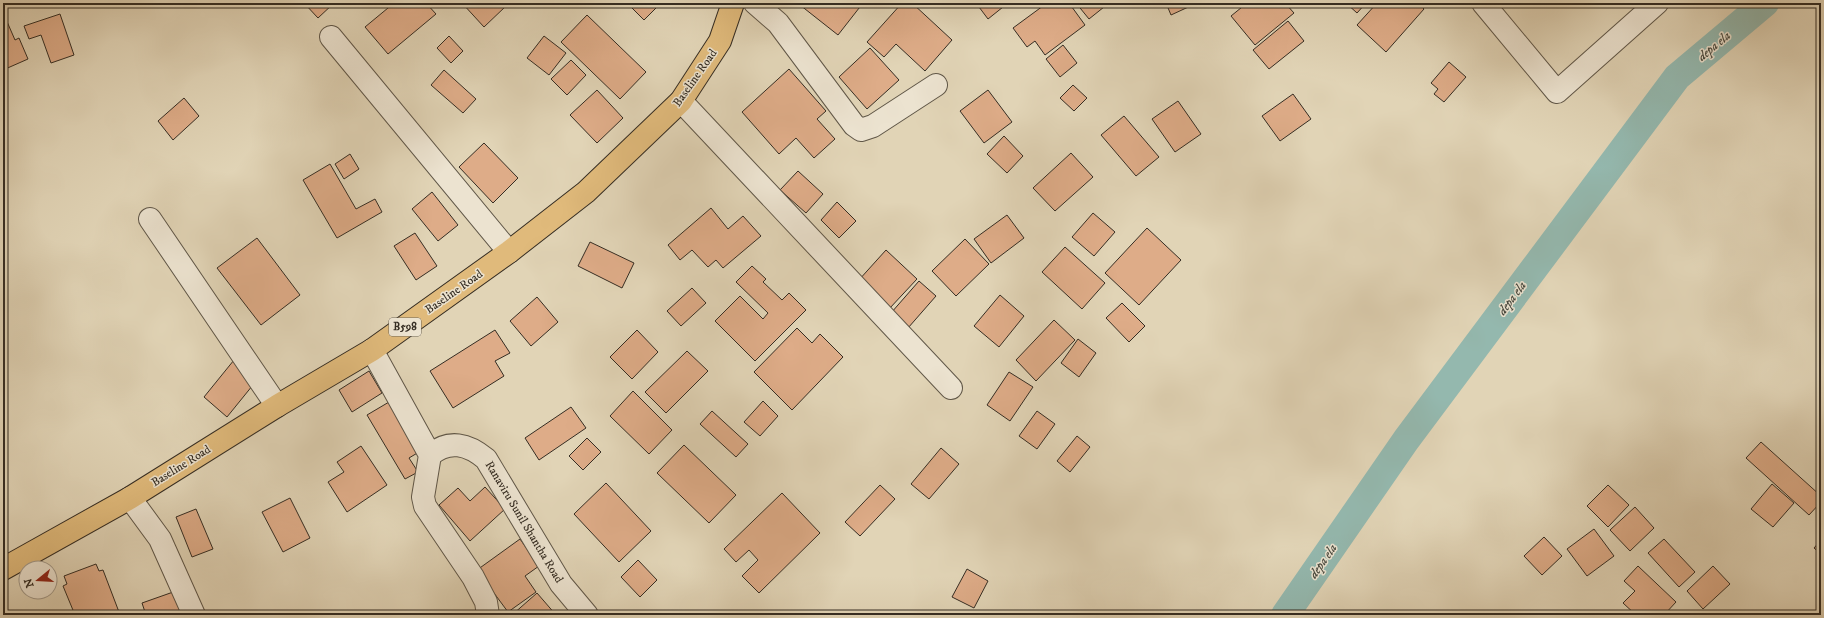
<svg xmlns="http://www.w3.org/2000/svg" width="1824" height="618" font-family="'IM FELL DW Pica',serif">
<rect width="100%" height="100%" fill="#e1d4b6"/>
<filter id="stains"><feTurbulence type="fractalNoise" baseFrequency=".005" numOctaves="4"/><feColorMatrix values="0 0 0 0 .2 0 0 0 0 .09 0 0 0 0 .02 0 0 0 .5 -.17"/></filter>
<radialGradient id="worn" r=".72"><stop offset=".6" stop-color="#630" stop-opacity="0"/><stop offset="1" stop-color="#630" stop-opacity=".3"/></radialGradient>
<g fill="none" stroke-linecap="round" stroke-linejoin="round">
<path stroke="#94b8ae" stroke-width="28" d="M1285,615l121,-175 271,-363 88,-74"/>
</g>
<path fill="#deac88" stroke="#352d23" d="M304,3h30l-16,15z
M394,3h32l10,11 -48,40 -23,-27z
M462,3h42l2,3 -22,21z
M627,3h34l-17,17z
M801,3h62l-25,32 -38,-30z
M902,3h10l40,37 -27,31 -29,-27 -12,13 -17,-15z
M976,3h32l-20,16z
M1047,3h22l16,22 -40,30 -10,-14 -8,6 -14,-19z
M1076,3h25l3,4 -15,12z
M1166,3h31l-26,12z
M1247,3h38l9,10 -39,32 -24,-29z
M1346,3h20l-9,10z
M1377,3h41l6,6 -38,43 -29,-27z
M60,14l14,41 -23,8 -10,-28 -12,4 -5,-13z
M587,15l59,57 -26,27 -59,-57z
M5,17l10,23 4,-2 9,21 -25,11v-52z
M1288,21l16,20 -35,28 -16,-19z
M449,36l14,15 -12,12 -14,-15z
M544,36l22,17 -17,22 -22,-17z
M1063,45l14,18 -17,14 -14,-18z
M870,48l29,32 -32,29 -28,-32z
M571,60l15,15 -19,20 -16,-16z
M1449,62l17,15 -22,25 -10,-8 4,-5 -7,-6z
M789,69l37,42 -9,8 18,20 -21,19 -18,-20 -17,16 -37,-42z
M444,70l32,29 -13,14 -32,-28z
M1073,85l14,13 -13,13 -14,-13z
M597,90l26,28 -26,25 -27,-28z
M988,90l24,32 -28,21 -24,-32z
M1293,94l18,25 -31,22 -18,-25z
M184,98l15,18 -26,24 -15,-19z
M1178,101l23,33 -26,18 -23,-33z
M1124,116l35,41 -23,19 -35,-41z
M1004,136l19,20 -16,17 -20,-19z
M484,143l34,35 -25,25 -34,-36z
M1071,153l22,24 -38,34 -22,-23z
M350,154l9,15 -15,10 -9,-15z
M330,164l26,45 19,-10 7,13 -45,26 -34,-58z
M798,171l25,23 -17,19 -26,-23z
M432,192l26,33 -20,16 -26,-32z
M837,202l19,19 -17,17 -18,-18z
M711,208l17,21 15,-13 18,20 -38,32 -7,-8 -8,7 -16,-17 -12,10 -12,-15z
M1093,213l22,19 -21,24 -22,-19z
M1007,215l17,23 -33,25 -17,-24z
M1147,228l34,32 -42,45 -34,-32z
M415,233l22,33 -21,14 -22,-34z
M257,238l43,57 -39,30 -44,-57z
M965,239l24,25 -33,32 -24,-25z
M590,242l44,21 -12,25 -44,-22z
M1065,247l40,36 -23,26 -40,-37z
M886,250l31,29 -28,30 -31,-28z
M752,266l14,13 -3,3 19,18 7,-7 17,17 -51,51 -40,-40 25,-25 23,23 5,-6 -32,-31z
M919,281l17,15 -28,32 -17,-15z
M692,288l14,15 -25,23 -14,-15z
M1000,295l24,21 -25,31 -25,-21z
M537,297l21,25 -27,24 -21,-25z
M1122,303l23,23 -16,16 -23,-24z
M1054,320l21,20 -39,41 -20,-21z
M797,328l15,15 8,-9 23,23 -51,53 -38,-38z
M495,330l15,23 -15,8 9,15 -51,32 -23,-37z
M637,330l21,22 -26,27 -22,-22z
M1078,339l18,14 -17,24 -18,-14z
M687,351l21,20 -42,42 -21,-21z
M234,360l23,20 -30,37 -23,-20z
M369,371l13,22 -30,19 -13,-22z
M1009,372l24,15 -23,34 -23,-16z
M633,391l39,39 -23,24 -39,-38z
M763,401l15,15 -18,20 -16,-14z
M389,402l30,50 -10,6 9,14 -13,7 -38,-64z
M571,407l15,21 -47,32 -14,-22z
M712,411l36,33 -12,13 -36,-33z
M1037,411l18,13 -18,25 -18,-13z
M1077,436l13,11 -20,25 -13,-11z
M587,438l14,14 -18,18 -14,-14z
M1761,442l60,54v6l-12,13 -63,-57z
M684,445l52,50 -27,28 -52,-50z
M361,446l26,39 -40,27 -19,-30 16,-10 -7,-10z
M941,448l18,16 -30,35 -18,-15z
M606,483l45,48 -32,31 -45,-48z
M1772,484l22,19 -21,24 -22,-18z
M880,485l15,14 -35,37 -15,-14z
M1608,485l21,20 -21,22 -21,-21z
M485,487l20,22 -35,32 -31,-36 19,-17 12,13z
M782,493l38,40 -61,60 -17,-17 16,-16 -9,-10 -13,12 -12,-13z
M290,498l20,40 -27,14 -21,-40z
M1635,507l19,21 -24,23 -20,-21z
M196,509l17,40 -21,8 -16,-40z
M1594,529l20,27 -27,20 -20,-27z
M1544,537l18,19 -20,19 -18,-19z
M520,539l19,27 -14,10 11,16 -28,20 -31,-42z
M1664,539l31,33 -16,15 -31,-34z
M1821,540v14l-7,-6z
M638,560l19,20 -17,17 -19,-20z
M96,564l3,7 4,-1 16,42 -8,3h-36l-12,-29 4,-2 -3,-8z
M1638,566l38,36 -12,13h-28l-13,-12 12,-12 -11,-10z
M1713,566l17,18 -27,25 -16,-18z
M967,569l21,12 -14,27 -22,-11z
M176,591l8,24h-38l-4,-12z
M537,593l19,22h-44z"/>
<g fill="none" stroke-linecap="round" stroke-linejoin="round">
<defs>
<path id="minor" d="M755,3l23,20 76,102 7,5 12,-4 63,-41
M1483,3l74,89 100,-89
M331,37l178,215
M681,101l270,287
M150,219l127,187
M372,350l58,105c19,-16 38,-11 56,4l75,125 26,31
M430,455l-7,42 2,9 48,71 13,25 2,13
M130,498l30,41 34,76"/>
<path id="primary" d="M3,569l127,-71 147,-92 95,-56 137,-98 77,-60 95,-91 39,-60 13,-38"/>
</defs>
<use href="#minor" stroke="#605748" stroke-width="24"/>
<use href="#primary" stroke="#352d23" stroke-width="24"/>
<use href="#minor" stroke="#ece3d0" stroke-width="22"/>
<use href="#primary" stroke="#e0ba7b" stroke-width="22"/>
</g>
<g text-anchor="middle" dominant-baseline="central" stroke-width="3" stroke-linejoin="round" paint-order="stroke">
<rect fill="#ece3d0" stroke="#6c6457" stroke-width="1" x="389" y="318" width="32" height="18" rx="3"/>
<g font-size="11" font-weight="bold" fill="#352d23">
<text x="405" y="327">B598</text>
</g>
<g font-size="12" fill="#352d23" stroke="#ece3d0">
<text transform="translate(695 78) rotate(-55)">Baseline Road</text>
<text transform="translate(454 292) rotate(-35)">Baseline Road</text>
<text transform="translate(181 466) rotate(-32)">Baseline Road</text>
<text transform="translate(524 522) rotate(59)">Ranaviru Sunil Shantha Road</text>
</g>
<g font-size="13" font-style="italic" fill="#48493f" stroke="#ece3d0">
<text transform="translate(1714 46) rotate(-40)">depa ela</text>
<text transform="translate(1512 298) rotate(-53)">depa ela</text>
<text transform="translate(1323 561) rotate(-55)">depa ela</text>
</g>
</g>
<rect width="1824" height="618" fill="none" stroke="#e1d4b6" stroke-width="16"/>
<rect x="4" y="4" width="1816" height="610" fill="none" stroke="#352d23" stroke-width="2"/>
<rect x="8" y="8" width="1808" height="602" fill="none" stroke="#352d23"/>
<g transform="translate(38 580) rotate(252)"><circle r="19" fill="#ece3d0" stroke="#a39a8b"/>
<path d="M0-3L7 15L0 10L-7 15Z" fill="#8f2418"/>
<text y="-6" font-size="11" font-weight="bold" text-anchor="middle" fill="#352d23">N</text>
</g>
<rect width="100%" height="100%" filter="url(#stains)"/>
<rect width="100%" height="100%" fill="url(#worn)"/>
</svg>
